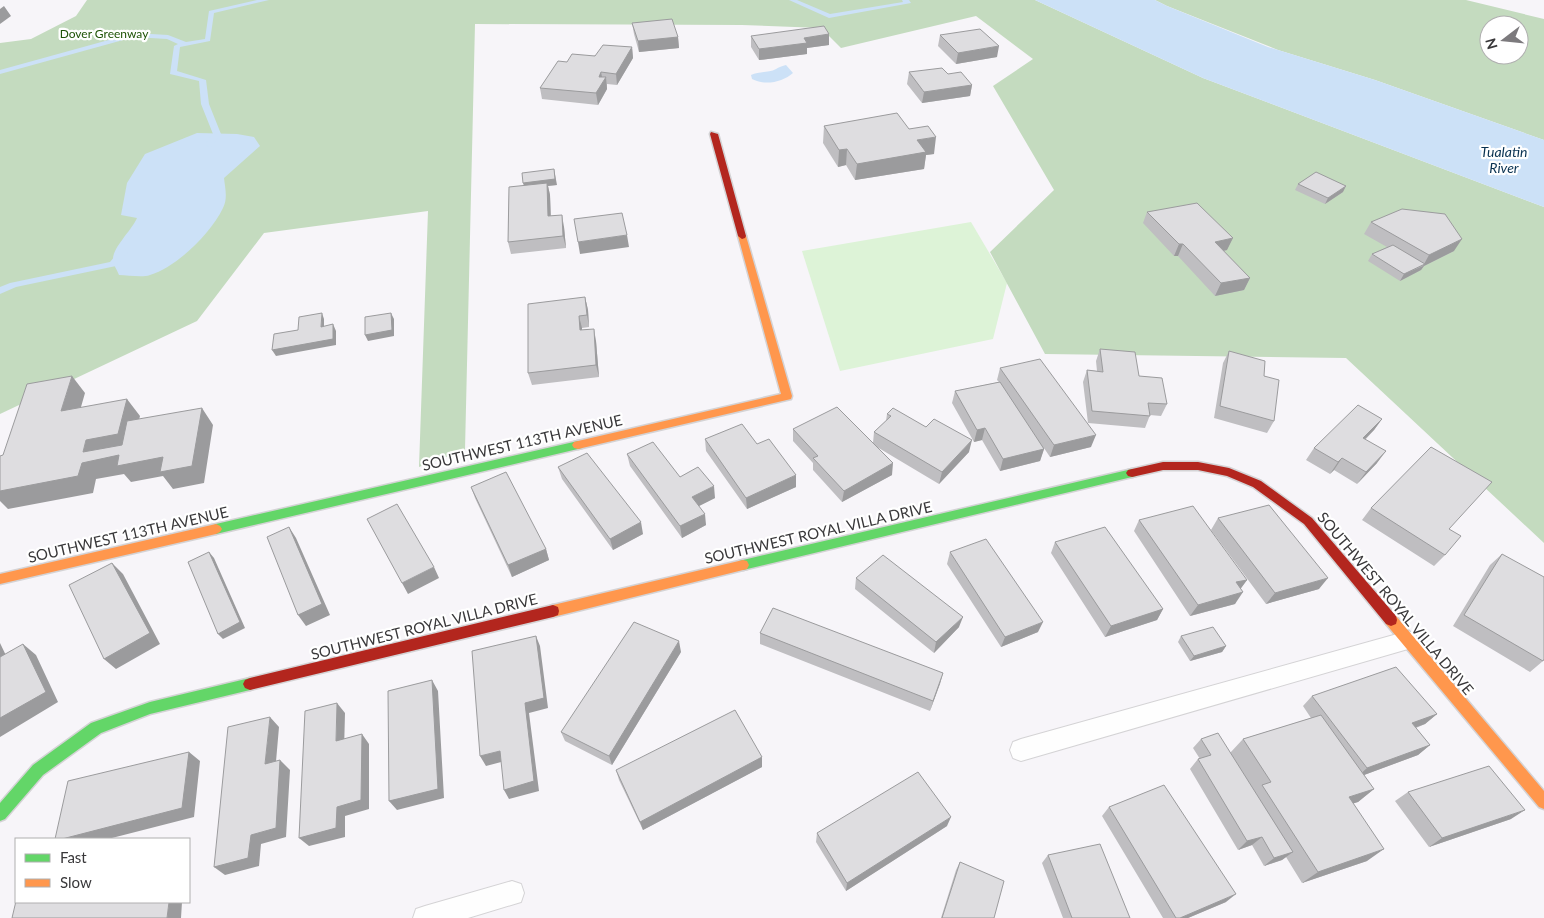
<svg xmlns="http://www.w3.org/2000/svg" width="1544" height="918" font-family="Lato,sans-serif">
<rect width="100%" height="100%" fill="#f7f5f9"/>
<path fill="#ddf3d7" d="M971,222l36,61 -14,56 -153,32 -38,-120z"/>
<path fill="#c4dbbf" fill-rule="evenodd" d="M87,0h948l168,78 341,129v336l-198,-185 -301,-4 -55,-102 64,-62 -61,-104 40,-27 -57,-43 -135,32 -20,-20 -79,-3 -267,-1 -10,426 -46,17 9,-256 -164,22 -67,88 -197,93v-371l31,-4 45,-23z
M1155,0h311l78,19v121l-169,-60 -97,-30 -111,-44zM1489,25h30v30h-30z"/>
<path fill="#cce1f7" d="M1035,0h120l12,6 101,41 107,33 169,60v67l-341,-129z
M786,65l7,8c-10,9 -28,13 -41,6l-1,-4c8,-4 18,-2 25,-6 2,-1 5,-3 10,-4z
M197,133l40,1 17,3 6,9 -36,32c1,10 4,20 -1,30 -12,25 -46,59 -73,67 -8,3 -22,0 -31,0 -2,-5 -6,-11 -6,-15 -1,-12 19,-30 24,-42l-16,-3 6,-32 18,-29z"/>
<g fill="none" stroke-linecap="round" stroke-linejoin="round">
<path fill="#cce1f7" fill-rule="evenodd" d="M257,0h12l-55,13 -4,28 -30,6 -3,24 29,9 3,24 12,30 -10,13 -7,-2 9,-11 -12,-30 -2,-23 -29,-7 4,-28 4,-2 -11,-5 -33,-2 -134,37v-4l134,-37 34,2 18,7 19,-3 4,-28z
M789,0h8l33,14 73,-12 -1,-2h7l2,3 -82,15z
M124,248l5,3 -13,15 -100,21 -16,7v-7l10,-4 100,-21 11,-13z"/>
<defs>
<path id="lane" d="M1408,631l7,3 3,6 -3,6 -7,3 -387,112 -8,-3 -3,-8 3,-8 8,-3z
M512,881l9,3 3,9 -3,9 -53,16h-55l3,-9 9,-3z"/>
<path id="fast" d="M578,441l4,1 2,3 -2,3 -366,86 -4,-2 -2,-3 2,-3 4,-2z
M1132,469l4,1 2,3 -2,3 -4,1 -389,93 -4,-1 -2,-4 2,-4 4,-1z
M250,678l5,2 2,4 -2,4 -5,2 -100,24 -49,19 -58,42 -38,44 -5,2v-18l33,-38 58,-42 59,-21z"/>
<path id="slow" d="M742,233l4,3 46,160 -1,3 -213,50 -4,-1 -2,-3 2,-3 4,-1 203,-47 -43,-158z
M216,524l4,2 2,3 -2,3 -4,2 -216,50v-10z
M743,560l4,1 2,4 -2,4 -4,1 -190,47 -5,-2 -1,-4 1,-4 5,-2z
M1391,614l5,2 148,175v18l-5,-2 -153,-183 -1,-4 1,-4z"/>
<path id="jam" d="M711,132l7,2 28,102 -1,2 -3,1 -4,-3 -28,-102z
M1163,462h35l31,6 32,13 51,37 84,98 1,4 -1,4 -5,2 -5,-2 -82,-100 -51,-37 -26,-11 -29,-6h-35l-31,7 -4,-1 -2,-3 2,-3 4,-1z
M553,605l5,2 1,4 -1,4 -5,2 -303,73 -5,-2 -2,-4 2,-4 5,-2z"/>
</defs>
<use href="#lane" stroke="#d4d3d5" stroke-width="2"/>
<use href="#fast" stroke="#d4d3d5" stroke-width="3"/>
<use href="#slow" stroke="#d4d3d5" stroke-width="3"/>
<use href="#jam" stroke="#d4d3d5" stroke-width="3"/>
<use href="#lane" fill="#fefefe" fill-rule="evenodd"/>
<use href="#fast" fill="#63d668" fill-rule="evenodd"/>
<use href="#slow" fill="#ff974d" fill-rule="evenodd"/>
<use href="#jam" fill="#b3261e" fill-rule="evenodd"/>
</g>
<path fill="#bfbec1" d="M632,23l46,14 1,11 -40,4 -5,-18z
M829,34v11l-22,3v6l-48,6 -8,-13v-11z
M940,35l57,22 -41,7 -18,-18z
M632,47l1,11 -16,27 -10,-1v5l-9,16 -56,-6 -2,-11 27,-26z
M909,72l39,2 24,11 -2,11 -48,7 -15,-19z
M824,126l85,3 25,25 -8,1 -2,14 -69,11 -9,-15 -8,2 -15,-24z
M1298,184l45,8 -18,12 -30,-14z
M557,185l-9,1 2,9 1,21 13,11 2,21 -55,6 -3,-12 1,-55z
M1147,212l80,38 -3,1 26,27 -6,12 -29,6 -37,-40h-4l-31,-33z
M1371,222l83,29 -30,15 -3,4 -21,11 -32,-20 4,-7 15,-7 -23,-13z
M585,297l3,13 1,17 -7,1v2l14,11 3,36 -67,8 -4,-12z
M1100,349l67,55 -6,12 -11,-1 -5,13 -57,-5 -5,-41 4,-12 10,1 -1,-10z
M1229,351l35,25 10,45 -7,12 -53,-15 9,-55z
M1000,368l91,79 -41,10 -6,-9v1l-4,12 -40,10 -18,-31 -8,2 -22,-39 3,-12 44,-9 -2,-2z
M887,414l82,38 -30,32 -62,-37 15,28 -50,27 -29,-32v-7l-20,-22v-12l80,14 1,-11 12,-11z
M1382,419l-8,11 -9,10 12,23 -20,21 -23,-14 -4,4 -24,-14 8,-12z
M705,439l52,5 39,43 -49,22 -41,-58z
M627,454l53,23 35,21 -16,8 7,19 -24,13 -52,-72z
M558,467l85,67 -30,16 -51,-71z
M471,487l75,62 3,11 -37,17 -37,-79z
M1371,508l78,21 -4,26 -11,11 -72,-46z
M1218,518l101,71 -53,15 -55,-74z
M1139,520l108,60 -7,9 -5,15 -45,12 -56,-85z
M1055,542l108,67 -6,11 -52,17 -54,-84z
M950,552l88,80 -37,15 -54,-83z
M1502,554l41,107 -13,11 -77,-46 37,-61z
M856,578l103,49 -25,26 -79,-64z
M760,633l183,40 -13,38 -170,-67z
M1181,636l45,10 -4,6 -32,9 -12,-19z
M681,652l-69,113 -47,-24 -4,-9z
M1312,696l125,18 -12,10 -9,4 14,17 -12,10 -54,20 10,14 -16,13 -5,1 14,58 -65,22 -16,-26 -4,3 -18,6 -12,-21 -14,5 -48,-81 8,-10h2l-7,-11 8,-9 29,14 13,-14 68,-21 -8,-12z
M762,757v10l-119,63 -24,-50 -3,-10z
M1408,792l103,27 -82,28 -34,-46z
M1109,807l117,95 -38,16h-25l-61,-102z
M947,826l-101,65 -30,-49 1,-9z
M1048,855l82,63h-67l-21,-55z
M960,862l34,56h-53l15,-48z"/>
<path fill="#9b9b9d" d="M4,6l7,10 -11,8v-15z
M829,34v11l-22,3v6l-48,6v-11l45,-11z
M678,37l1,11 -40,4 -1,-11z
M999,46l-2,11 -41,7 2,-11z
M632,47l1,11 -16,27 -1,-11z
M601,72l2,10 3,-5 1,12 -9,16 -2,-12 3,-16z
M972,85l-2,11 -48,7 2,-11z
M936,137l-2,17 -8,1 -2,14 -69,11 2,-16 60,-24z
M847,149l-1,16 -8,2 1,-17z
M554,169l3,16 -9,1 2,9 1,33 -26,-39 -2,-6z
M1346,186l-3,6 -18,12 3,-6z
M562,215l2,12 2,21 -3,-12z
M627,235l2,12 -49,7 -2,-12z
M1233,238l-6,12 -17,4 5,-12z
M1462,239l-8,12 -30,15 -3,4 -21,11 4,-7 19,-8 6,-11z
M1179,244h4l-5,12h-4z
M1250,278l-6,12 -29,6 6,-13z
M585,297l3,13 1,17 -2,-12z
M322,313l2,6v14l-3,-6z
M391,313l3,6v17l-26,5 -3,-6z
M579,316l3,12v14l-2,-12z
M333,324l3,7v14l-60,11 -4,-6z
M594,329l2,12 3,36 -3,-12z
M72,376l13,17 -10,35 -14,-17z
M127,399l13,17 -9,35 71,-43 11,17 -9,58 -31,6 -10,-13 -32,6 -7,-8 -28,5 -3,14 -85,16 -8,-8v-23l82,-15 1,-11 3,-12z
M1382,419l-8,11 -20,20 9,-12z
M985,428l-3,12 -8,2 3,-12z
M1096,435l-5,12 -41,10 4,-12z
M972,440l-3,12 -30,32 3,-12z
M1044,449l-4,12 -40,10 3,-12z
M1386,451l-9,12 -20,21 9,-12z
M1342,458l-8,12 -4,4 8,-12z
M893,463l-1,12 -50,27 2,-11z
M796,475v12l-49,22 -1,-11z
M714,486l1,12 -22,11 -1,-12z
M705,514l1,11 -24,13 -2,-12z
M641,522l2,12 -30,16 -3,-11z
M289,527l7,11 34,77 -24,11 -8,-11z
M546,549l3,11 -37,17 -4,-12z
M209,552l5,6 31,70 -22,11 -5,-5z
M112,563l11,11 37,70 -44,25 -12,-10z
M434,567l5,11 -31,16 -6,-11z
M1328,578l-9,11 -53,15 9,-11z
M1247,580l-8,11 -3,-9z
M1243,592l-8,12 -45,12 8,-11z
M1163,609l-6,11 -52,17 6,-11z
M963,617l-4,10 -25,26 2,-11z
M1043,622l-5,10 -37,15 4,-10z
M536,636l4,10 8,62 -19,5 10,78 -30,8 -5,-9 21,-87z
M679,641l2,11 -69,113 -3,-9z
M0,643l12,25 -12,-9z
M23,644l13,11 22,47 -58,35v-19z
M1226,646l-4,6 -32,9 4,-5z
M943,673l-3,11 -10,27 3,-10z
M432,680l6,11 6,107 -47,12 -8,-9z
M337,703l8,10 -1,38 -8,-10z
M1437,714l-12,10 -25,9 12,-10z
M270,717l9,10 -4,46 -10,-9z
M362,734l7,10v65l-24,7v21l-36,9 -10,-8 38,-31z
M1430,745l-12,10 -62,23 11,-10z
M500,751l5,10 -19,5 -6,-10z
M189,752l11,9 -6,56 -86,22h-46z
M762,757v10l-119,63 -3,-8z
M280,760l10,10 -4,67 -25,7 -2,22 -34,9 -11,-8 37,-32z
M1374,789l-16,13 -25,8 16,-13z
M1525,810l-14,9 -82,28 13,-9z
M951,817l-4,9 -101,65 1,-8z
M1262,837l-10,8 -14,5 9,-9z
M1384,849l-17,12 -65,22 16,-11z
M1293,852l-11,8 -18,6 10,-8z
M1236,894l-10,8 -38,16h-8z
M169,902h13l-1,16h-14z"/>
<path fill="#dedde0" stroke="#9b9b9d" d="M672,19l6,18 -40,4 -6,-18z
M824,26l5,8 -25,4 3,5 -48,6 -8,-13z
M980,29l19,17 -41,7 -18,-18z
M603,45l29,2 -16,27 -15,-2 -2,5h7l-10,16 -56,-5 18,-27 9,1 5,-8 23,2z
M942,68l6,6 13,-2 11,13 -48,7 -15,-20z
M897,113l12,16 19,-3 8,11 -19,3 9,12 -69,12 -10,-15 -8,1 -15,-24z
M554,169l1,10 -32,4 -1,-10z
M1316,172l30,14 -18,12 -30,-14z
M547,183l1,33 14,-1 1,21 -55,6 1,-55z
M1197,203l36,35 -18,4 35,36 -29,5 -38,-39h-4l-32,-32z
M1402,209l43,5 17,25 -33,16 -58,-33z
M622,213l5,22 -49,7 -4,-23z
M1393,245l32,19 -21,10 -32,-20z
M585,297l2,18 -8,1 1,14 14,-1 2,36 -68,8v-69z
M322,313l-1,14 12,-3v15l-61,11 2,-16 24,-4 1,-13z
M391,313l1,17 -27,5v-18z
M1100,349l35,3 4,24 23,2 5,26 -19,-1 2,13 -58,-5 -5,-41 16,2z
M1229,351l36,10 -1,15 15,4 -5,41 -54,-15z
M1040,359l56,76 -42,10 -54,-77z
M72,376l-11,35 66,-12 -9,35 -32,6 -3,12 39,-7 5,-24 75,-13 -10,58 -32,6 3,-15 -46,9 2,-11 -37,8 -4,13 -78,15v-35l3,-1 24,-71z
M1000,382l44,67 -41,10 -18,-31 -8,2 -22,-39z
M1358,405l24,14 -19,19 23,13 -20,21 -24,-14 -4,4 -24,-14z
M837,407l56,56 -49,28 -31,-33 5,-2 -25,-27z
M893,408l33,19 8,-8 38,21 -30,32 -68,-40 17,-16 -4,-2z
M742,424l15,20 12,-5 27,36 -50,23 -41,-59z
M653,442l27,35 18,-10 16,19 -22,11 13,17 -25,12 -53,-72z
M1431,447l61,35 -43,47 12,7 -16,19 -74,-47z
M587,453l54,69 -31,17 -52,-72z
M506,472l40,77 -38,16 -37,-78z
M397,504l37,63 -32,16 -35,-64z
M1269,505l59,73 -53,15 -57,-75z
M1193,506l54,74 -11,2 7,10 -45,13 -59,-85z
M289,527l33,77 -24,11 -31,-78z
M1105,527l58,82 -52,17 -56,-84z
M986,539l57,83 -38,15 -55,-85z
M209,552l31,70 -22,12 -30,-72z
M1502,554l42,23v82l-1,2 -79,-46z
M883,555l80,62 -27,25 -80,-64z
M112,563l38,70 -46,26 -35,-74z
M773,608l170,65 -10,28 -173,-68z
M634,622l45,19 -70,115 -48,-24z
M1213,627l13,19 -32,10 -13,-20z
M536,636l8,62 -19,5 9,78 -30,9 -4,-39 -20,5 -8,-105z
M23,644l23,48 -46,26v-61z
M1396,667l41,47 -25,9 18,22 -63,23 -55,-72z
M432,680l6,109 -49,12 -1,-110z
M337,703l-1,38 26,-7 -1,66 -24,7 -1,21 -37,10 6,-127z
M735,710l27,47 -122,65 -24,-52z
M1321,715l53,74 -25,8 35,52 -66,23 -56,-87 9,-3 -28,-43z
M270,717l-5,47 15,-4 -4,68 -25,7 -3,23 -34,9 14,-140z
M1218,733l75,119 -19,6 -12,-21 -15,4 -49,-82 13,-4 -10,-16z
M189,752l-7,56 -120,31h-7l13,-58z
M1489,766l36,44 -83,28 -34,-46z
M918,772l33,45 -104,66 -30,-50z
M1164,785l72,109 -56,24h-4l-67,-111z
M1100,844l30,74h-58l-24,-63z
M960,862l44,19 -10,37h-52z
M16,901v1h153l-2,16h-155z"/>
<g text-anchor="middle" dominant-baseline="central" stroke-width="4.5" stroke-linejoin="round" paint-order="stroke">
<g font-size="12" fill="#1e5306" stroke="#fff">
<text x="104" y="33">Dover Greenway</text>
</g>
<g font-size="14" font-style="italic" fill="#093251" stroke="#fff">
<text x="1504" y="151">Tualatin<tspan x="1504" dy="16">River</tspan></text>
</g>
<g font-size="15" fill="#39383a" stroke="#fff">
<text transform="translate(522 442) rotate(-13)">SOUTHWEST 113TH AVENUE</text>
<text transform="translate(818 532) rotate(-13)">SOUTHWEST ROYAL VILLA DRIVE</text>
<text transform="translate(128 534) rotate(-13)">SOUTHWEST 113TH AVENUE</text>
<text transform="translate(1396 603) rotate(50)">SOUTHWEST ROYAL VILLA DRIVE</text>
<text transform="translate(424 626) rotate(-14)">SOUTHWEST ROYAL VILLA DRIVE</text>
</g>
</g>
<rect x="15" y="838" width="175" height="65" fill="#ffffff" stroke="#b0afb0"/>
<rect x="25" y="854" width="25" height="8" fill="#63d668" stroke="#b0afb0"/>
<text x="60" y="863" font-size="15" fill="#39383a">Fast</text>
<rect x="25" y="879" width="25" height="8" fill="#ff974d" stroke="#b0afb0"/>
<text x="60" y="888" font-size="15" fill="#39383a">Slow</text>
<g transform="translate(1504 40) rotate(254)"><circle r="24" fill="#ffffff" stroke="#b0afb0"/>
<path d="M0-4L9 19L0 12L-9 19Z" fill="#7c7a7d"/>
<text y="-8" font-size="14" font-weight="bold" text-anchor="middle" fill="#39383a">N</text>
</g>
</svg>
